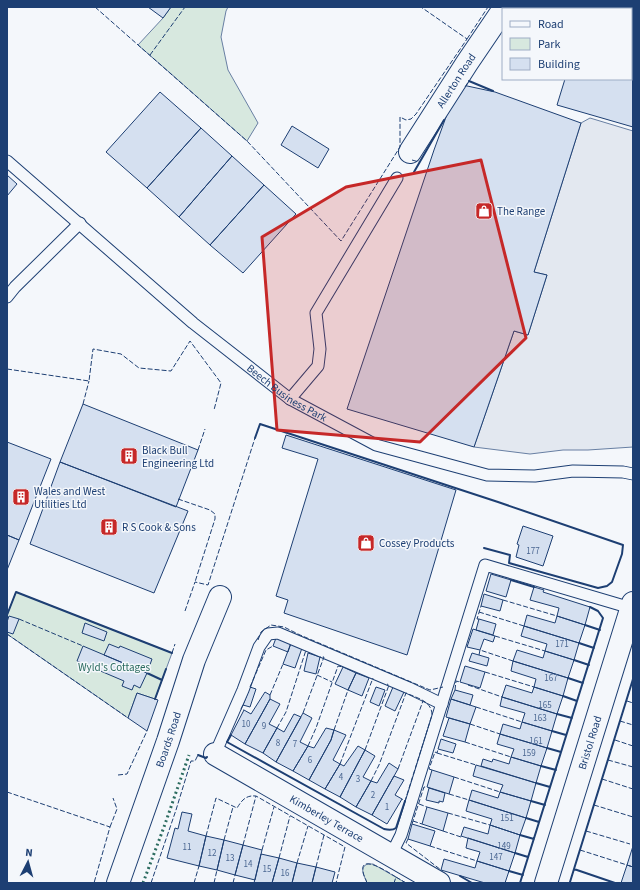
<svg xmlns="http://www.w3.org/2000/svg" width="640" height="890" font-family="'Source Sans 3',sans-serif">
<rect width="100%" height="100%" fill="#f4f7fb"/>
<path fill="#d7e8df" stroke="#687fa3" d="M171,7h57l-2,4 -5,26 7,33 30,53 -11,18 -78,-69 -31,-27 25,-27z
M16,592l156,61 -17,46 -18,-6 -9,25 -121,-84v-19z
M368,864h5l33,19h-39c-2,-6 -9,-16 1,-19z"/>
<path fill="#e3e8f0" stroke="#687fa3" d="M590,118l43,13v316l-45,3h-25l-33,4 -56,-7 40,-116 14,4 19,-60 -13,-3 47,-149z"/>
<path fill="#d5e0f0" stroke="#1d3f73" d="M148,7h23l-8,11z
M588,7h45v120l-76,-22 8,-26h66v-70h-44z
M458,84l37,8 86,31 -47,149 13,3 -19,60 -14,-4 -40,116 -127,-38 87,-259z
M160,92l41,36 -54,60 -41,-36z
M292,126l37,23 -11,19 -37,-23z
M201,128l31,28 -53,61 -32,-29z
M232,156l32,29 -54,60 -31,-28z
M7,175l10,9 -10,12z
M264,185l32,29 -53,59 -33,-28z
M83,404l115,46 -22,57 -116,-45z
M286,435l170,55 -49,165 -123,-42 4,-13 -12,-4 42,-137 -36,-11z
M7,442l44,17 -32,81 -12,-5z
M60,462l128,49 -34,82 -124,-49z
M523,526l30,10 -10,30 -27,-9 3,-12 -2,-1z
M7,535l12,5 -12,30z
M491,574l20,6 -5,17 -20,-6z
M534,587l10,3 -1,2 47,15 -5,18 -28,-9 2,-8 -29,-8z
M484,594l19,6 -3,11 -19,-5z
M527,615l28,8 2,-7 28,9 -6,18 -55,-17z
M9,616l10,3 -6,15 -6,-2v-10z
M479,619l17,5 -3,11 -17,-5z
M85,623l22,9 -3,9 -22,-8z
M524,626l55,17 -5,17 -29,-9 2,-7 -26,-8z
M473,629l22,7 -2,6 -9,-3 -4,11 -13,-3z
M276,638l15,5 -3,9 -15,-6z
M291,643l11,5 -7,20 -12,-4z
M109,644l10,4 1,-2 32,13 -5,14 -43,-18z
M83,646l64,27 -7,15 -6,-3 -2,5 -10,-4 2,-5 -47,-20z
M517,650l26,8 2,-7 29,9 -6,18 -55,-17z
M308,653l12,4 -4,17 -12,-3z
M472,653l17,5 -2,8 -18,-5z
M513,661l55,17 -5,18 -29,-9 2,-8 -25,-8z
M465,666l20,6 -5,16 -20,-6z
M343,667l13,6 -8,17 -13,-6z
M356,673l13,5 -7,18 -14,-6z
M506,685l26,8 2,-6 29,9 -6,18 -55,-17z
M250,687l6,2 -6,18 -7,-2z
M376,687l9,3 -6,16 -9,-4z
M393,687l11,5 -9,19 -10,-5z
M455,690l18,5 -3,10 -19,-6z
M265,692l5,3v4l-25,45 -14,-9 13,-25 7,4z
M137,693l21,7 -11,31 -19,-13z
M502,697l55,17 -5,17 -30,-9 3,-9 -25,-7z
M270,699l10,5 -11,20 8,4 -14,25 -18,-9z
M451,699l25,8 -6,17 -24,-7z
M303,713l9,5 -12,24 8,4 -15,25 -17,-9z
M294,714l7,3 -25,45 -13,-9 14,-25 7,4z
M449,718l21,6 -5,18 -22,-6z
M522,722l30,9 -5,17 -47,-14 3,-10 17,5z
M326,728l8,2 -3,10 -22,40 -16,-9 15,-25 6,2z
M334,730l12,5 -13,25 7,4 -15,25 -16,-9 22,-40z
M500,734l47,14 -6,18 -30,-9 3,-8 -17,-5z
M441,739l15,5 -3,9 -15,-4z
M358,746l7,4 -25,47 -15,-8 15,-25 4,2z
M365,750l10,6 -12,21 8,4 -15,26 -16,-10z
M511,757l30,9 -5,17 -55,-17 2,-7 9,3 1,-3 16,5z
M389,763l9,6 -26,46 -16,-8 15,-26 6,2z
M476,765l60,18 -5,18 -31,-9 3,-7 -30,-9z
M432,770l22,7 -5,17 -22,-7z
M394,776l10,4 -9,15 7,4 -15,25 -15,-9z
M429,788l16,5 -2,9 -4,-1v2l-13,-3z
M472,790l26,8 2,-6 31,9 -5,17 -57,-18z
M469,800l57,18 -6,17 -30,-10 2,-6 -26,-8z
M427,807l21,6 -5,18 -21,-7z
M182,812l10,2 -4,17 18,5 -7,30 -32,-8 8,-30 3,1z
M412,824l23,7 -5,15 -22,-7z
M490,825l30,10 -5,18 -54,-17 3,-9 24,7z
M206,836l18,4 -7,30 -18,-4z
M468,838l47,15 -6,18 -32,-10 3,-9 -14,-4z
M224,840l19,5 -8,30 -18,-5z
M243,845l19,5 -7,30 -20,-5z
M633,846v21l-6,-2z
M261,854l18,4 -7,25h-18z
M279,858l18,5 -5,20h-20z
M444,859l31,9 2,-7 32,10 -4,12h-20l-44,-13z
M297,863l19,4 -4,16h-20z
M627,865l6,2v16h-12z
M316,867l19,5 -3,11h-20z"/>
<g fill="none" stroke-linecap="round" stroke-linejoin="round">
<defs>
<g id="lane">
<path id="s1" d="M7,161l186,162 97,76 86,46 111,30 48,1 38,-5 50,1 10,2"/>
<path d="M7,297l8,-10 65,-64"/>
<path d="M290,399l28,-33 2,-17 -4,-36 81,-135"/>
<path d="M215,754l28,-64 16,-43 9,-13 10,-1 131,55 33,16"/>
<path d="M391,855l10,-20 84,-270 146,43"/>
</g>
<g id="street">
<path id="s2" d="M410,152l57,-89 36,-53"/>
<path id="s3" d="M215,754l224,129"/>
<path id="s4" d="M118,883l50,-142 26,-81 26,-63"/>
</g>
<g id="primary">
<path id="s5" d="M546,883l87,-280"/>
</g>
</defs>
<use href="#lane" stroke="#1d3f73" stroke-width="13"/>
<use href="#street" stroke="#1d3f73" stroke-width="24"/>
<use href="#primary" stroke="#1d3f73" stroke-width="24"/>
<use href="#lane" stroke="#f4f7fb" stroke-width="11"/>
<use href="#street" stroke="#f4f7fb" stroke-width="22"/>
<use href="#primary" stroke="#f4f7fb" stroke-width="22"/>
<path stroke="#2c6c60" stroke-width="3" stroke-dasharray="2 3" stroke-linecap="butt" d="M143,883l21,-56 25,-72"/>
<path stroke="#1d3f73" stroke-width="1" stroke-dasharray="5 2" stroke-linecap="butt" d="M95,7l152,134 94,100 59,-94v-30l6,3 5,-1 5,-5 51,-75 -46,-32
M538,7l5,2
M467,39l21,-32
M150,55l35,-48
M465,87l4,-6
M412,160l7,2
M7,369l82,12 4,-32 28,5 18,14 32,3 19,-30 31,42 -7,27
M83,404l6,-23
M198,450l7,-21
M178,499l32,11 5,4v5l-20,63
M503,600l54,16
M185,611l10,-29 13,3 47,-147
M479,612l45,14
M19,619l64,27
M479,619h-2l4,-13
M7,634l121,84
M495,636l50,15
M258,640l3,-8 10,-7 13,2 16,8 130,55 13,-3
M172,653l3,-9
M479,655l1,-5 33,11
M485,672l49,15
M317,675l15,7
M468,685l34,12
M250,687l16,-37 7,-4
M455,690l1,-9 4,1
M270,695l13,-31
M627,701l6,2
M243,705l-2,4 3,1
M476,707l46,15
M303,713l21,-56h-4
M620,721l13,4
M470,724l30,10
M277,728l9,-16 20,-62
M334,730l14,-40
M615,740l18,6
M465,742l46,15
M308,746l8,-18 22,-62 5,1
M365,750l24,-65 -2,-1
M437,753l39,12
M608,760l25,7
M340,764l33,-86
M398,769l25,-68
M432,770l-3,-1 6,-17 2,1 1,-4
M118,775l9,-1 20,-43
M454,777l46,15
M602,779l31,10
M371,781l8,-16 27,-72c11,5 26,8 26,22l-27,86 -3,-2
M7,792l103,35 -16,56
M449,794l20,6
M419,804l8,3
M594,805l39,12
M448,813l42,12
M413,821l9,3
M412,824l12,-37h3
M110,827l7,-18 -4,-11
M443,831l18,6
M586,831l44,13
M206,836l10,-38 21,10c5,-8 9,-13 19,-12l89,51 -9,36
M408,839l-2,4 35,27
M224,840l9,-33
M243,845l13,-49
M430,846l47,15
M262,850l12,-43
M580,850l47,15
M279,858l11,-42
M297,863l11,-37
M316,867l8,-32
M396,877l10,6
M570,882l2,1
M151,883l25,-73 15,-49h4l3,-6
M194,883l5,-17
M214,883l3,-13
M233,883l2,-8
M367,883c-1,-4 -4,-8 -4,-12 -3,-18 28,3 33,6l-2,6"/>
<path stroke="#1d3f73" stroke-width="2" d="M469,81l24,10
M414,172l30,-52
M255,438l5,-14 238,78 125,43 -1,9 -10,28 -5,4 -9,2 -89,-25 1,-8 -26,-7
M511,580l23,7
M7,615l9,-23 156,61
M585,625l15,5
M579,643l15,5
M574,660l15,5
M147,673l15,7
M568,678l15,5
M563,696l14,5
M155,699l11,-30
M557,714l15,4
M552,731l14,4
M231,735l-4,7 157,87c4,1 8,2 12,-1l9,-27
M547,748l14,4
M198,755l8,3 1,-1
M541,766l15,4
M536,783l14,4
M531,801l14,4
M526,818l13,4
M520,835l14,4
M515,853l13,4
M574,869l59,-190
M509,871l14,4
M460,876l12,7
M570,882l4,-13 41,14
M520,883l83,-265 -5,-7 -8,-4"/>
</g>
<path fill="#c62828" fill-opacity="0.2" stroke="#c62828" stroke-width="3" stroke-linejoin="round" d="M481,160l45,178 -106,104 -143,-12 -15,-193 84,-50z"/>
<defs>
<symbol id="shop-square" viewBox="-11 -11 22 22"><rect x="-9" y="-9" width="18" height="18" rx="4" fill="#c62828" stroke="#f4f7fb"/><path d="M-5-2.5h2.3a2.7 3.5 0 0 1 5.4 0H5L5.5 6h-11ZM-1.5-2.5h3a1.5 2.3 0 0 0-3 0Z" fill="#fff"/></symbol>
<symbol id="building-square" viewBox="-11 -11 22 22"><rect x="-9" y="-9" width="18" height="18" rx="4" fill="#c62828" stroke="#f4f7fb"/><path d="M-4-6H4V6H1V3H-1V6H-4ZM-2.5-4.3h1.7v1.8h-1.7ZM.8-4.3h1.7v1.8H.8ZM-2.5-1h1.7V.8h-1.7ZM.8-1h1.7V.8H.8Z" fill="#fff"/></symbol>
</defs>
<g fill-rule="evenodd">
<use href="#shop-square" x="474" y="201" width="20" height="20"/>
<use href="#building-square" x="119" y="446" width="20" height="20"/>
<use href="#building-square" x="11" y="487" width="20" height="20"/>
<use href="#building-square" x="99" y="517" width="20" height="20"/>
<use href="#shop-square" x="356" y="533" width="20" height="20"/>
</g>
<g text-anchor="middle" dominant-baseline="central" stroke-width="3" stroke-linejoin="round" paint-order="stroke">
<g font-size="9" fill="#4b6792">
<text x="533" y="551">177</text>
<text x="562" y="644">171</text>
<text x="551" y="678">167</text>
<text x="545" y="705">165</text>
<text x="540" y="718">163</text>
<text x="246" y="724">10</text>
<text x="264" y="726">9</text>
<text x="536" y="741">161</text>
<text x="278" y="743">8</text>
<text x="295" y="744">7</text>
<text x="529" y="753">159</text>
<text x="310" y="760">6</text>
<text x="341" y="777">4</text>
<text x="358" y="779">3</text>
<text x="373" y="795">2</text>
<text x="387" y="807">1</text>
<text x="507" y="818">151</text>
<text x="504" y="846">149</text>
<text x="187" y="847">11</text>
<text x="212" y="853">12</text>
<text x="496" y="857">147</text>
<text x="230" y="858">13</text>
<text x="248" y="864">14</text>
<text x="267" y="869">15</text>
<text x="285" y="873">16</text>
</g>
<g font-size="11" fill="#1d3f73" stroke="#f4f7fb">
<text stroke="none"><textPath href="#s2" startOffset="85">Allerton Road</textPath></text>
<text stroke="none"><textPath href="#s1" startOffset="364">Beech Business Park</textPath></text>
<text stroke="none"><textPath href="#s4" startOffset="152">Boards Road</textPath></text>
<text stroke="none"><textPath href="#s5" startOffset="147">Bristol Road</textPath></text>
<text stroke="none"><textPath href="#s3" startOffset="129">Kimberley Terrace</textPath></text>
</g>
<g font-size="11" fill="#1d3f73" stroke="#f4f7fb" text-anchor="start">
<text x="497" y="211">The Range</text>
<text x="142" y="450">Black Bull<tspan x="142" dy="13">Engineering Ltd</tspan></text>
<text x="34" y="491">Wales and West<tspan x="34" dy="13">Utilities Ltd</tspan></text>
<text x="122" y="527">R S Cook &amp; Sons</text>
<text x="379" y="543">Cossey Products</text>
</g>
<g font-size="11" fill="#2c6c60" stroke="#f4f7fb">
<text x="114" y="667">Wyld's Cottages</text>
</g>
</g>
<rect width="640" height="890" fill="none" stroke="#1d3f73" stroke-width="16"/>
<rect x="502" y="8" width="130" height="72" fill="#f4f7fb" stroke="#9eadc5"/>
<rect x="510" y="21" width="20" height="6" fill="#f4f7fb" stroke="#9eadc5"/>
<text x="538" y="28" font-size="12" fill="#1d3f73">Road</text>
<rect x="510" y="38" width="20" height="12" fill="#d7e8df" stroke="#9eadc5"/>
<text x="538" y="48" font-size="12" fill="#1d3f73">Park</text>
<rect x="510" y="58" width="20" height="12" fill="#d5e0f0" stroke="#9eadc5"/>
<text x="538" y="68" font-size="12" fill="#1d3f73">Building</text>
<g transform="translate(28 862) rotate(6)" stroke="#f4f7fb" stroke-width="3" paint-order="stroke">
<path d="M0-3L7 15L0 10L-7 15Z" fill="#1d3f73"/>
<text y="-6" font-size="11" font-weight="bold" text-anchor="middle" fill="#1d3f73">N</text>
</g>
</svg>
